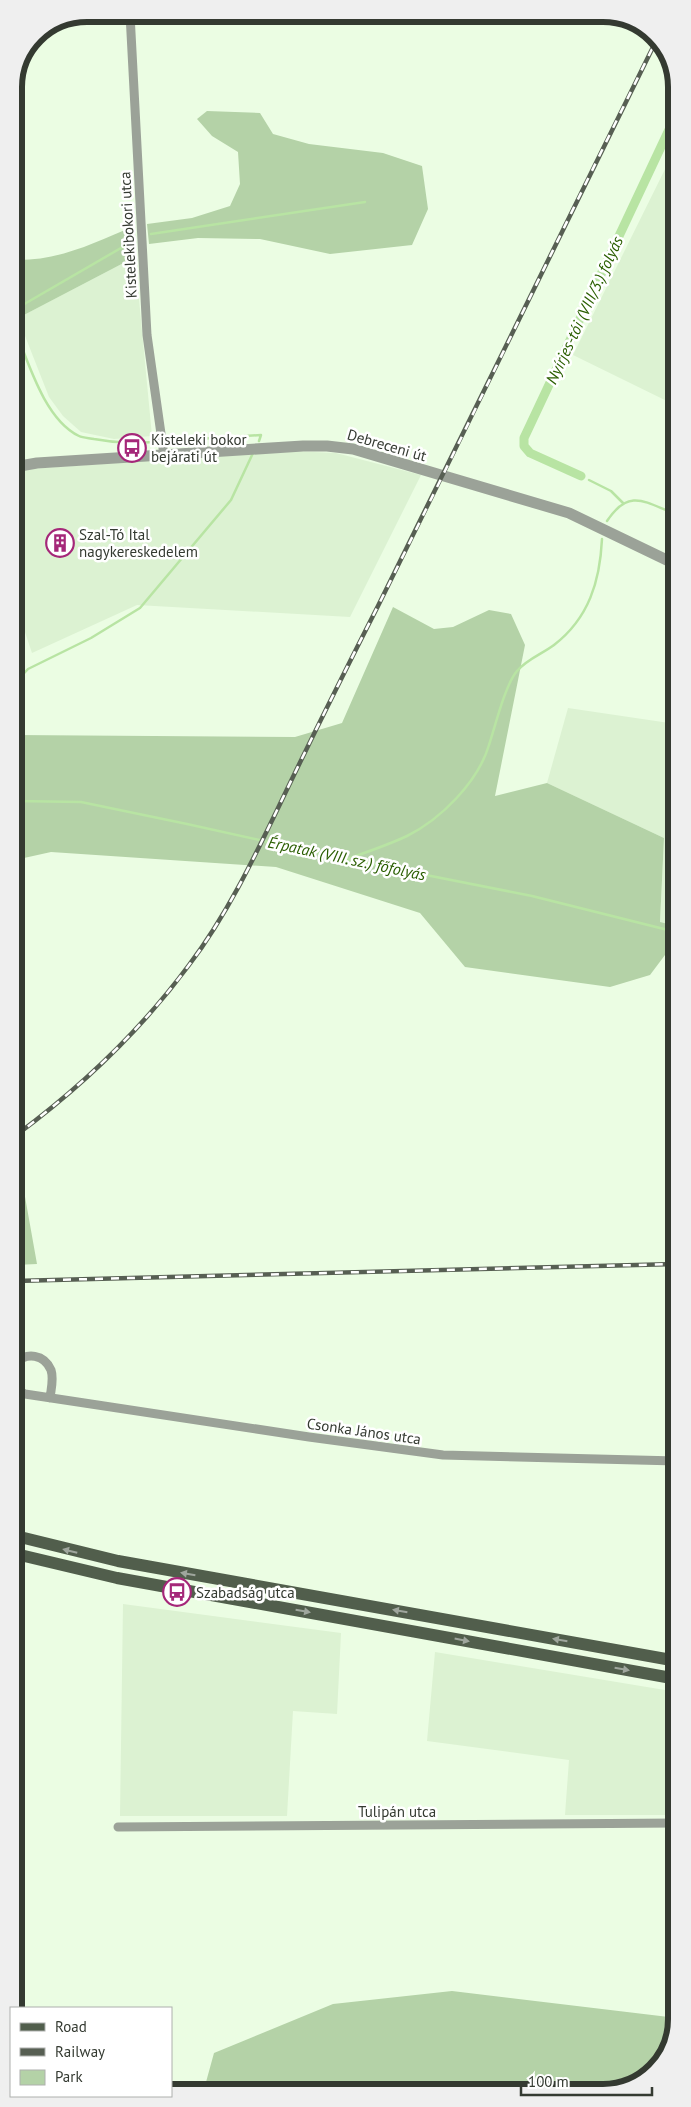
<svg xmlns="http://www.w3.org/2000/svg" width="691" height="2107" font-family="'PT Sans',sans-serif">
<rect width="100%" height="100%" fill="#ebfde3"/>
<path fill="#dcf2d2" d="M675,149v256l-102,-50z
M135,257l17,179 -38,3 -33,-7 -18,-16 -14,-19 -31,-79z
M290,451l46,2 85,22 -71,142 -213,-12 -105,48 -18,-54v-127l16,-3z
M568,708l108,16v202l-16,-3 4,-85 -117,-55z
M123,1604l218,29 -4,81 -44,-3 -6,105h-167z
M435,1652l242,40v123h-112l4,-55 -142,-19z"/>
<path fill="#b4d2a7" d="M207,111l53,2 13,21 36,10 74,9 39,13 6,43 -16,36 -82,9 -70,-15 -62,-1 -49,6 -2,-20 45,-6 38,-12 10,-22 -2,-32 -26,-16 -15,-17z
M134,226l1,31 -113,59 -8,9v-65c45,1 80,-17 120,-34z
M14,366l11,87 -11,2z
M393,607l41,22 19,-2 36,-17 22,4 14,31 -30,151 52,-13 117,55 -4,84 16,4v25h-8l-18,24 -40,12 -145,-20 -45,-54 -144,-46 -225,-15 -36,8v-125l280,2 47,-14z
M15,1163h4l18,101 -22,1z
M452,1991l225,27v2l-15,45 -39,26 -420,2 11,-40 119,-49z"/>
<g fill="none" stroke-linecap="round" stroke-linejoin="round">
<path stroke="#b8e4a3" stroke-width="2.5" d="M151,234l214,-32
M14,310l119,-69
M14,327c14,34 30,92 65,109 4,2 11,2 15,3 22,4 38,4 61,3
M167,441l94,-6 -2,6
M589,480l22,11 12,12
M607,521c22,-33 38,-19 68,-7
M15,683l13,-14 63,-31 49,-30 91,-108 22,-47
M15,801l66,1 106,22 158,35 187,37 144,36
M347,859c20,-7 41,-14 60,-23 34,-17 71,-54 82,-91 6,-18 16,-60 28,-74 10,-12 25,-17 37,-26 35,-27 46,-64 48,-106"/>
<path stroke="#b8e4a3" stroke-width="9" d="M581,476l-51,-23 -6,-7v-8l151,-321"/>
<path stroke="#9ba298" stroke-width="9" d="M130,14l17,321 17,120
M15,1363c12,-11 29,-9 36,7 3,9 0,19 -1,28
M15,1388l10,6 284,43 134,18 234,6
M118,1827l559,-4"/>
<path stroke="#9ba298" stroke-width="11" d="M14,467l23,-4 266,-17h24l26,3 216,64 106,51"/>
<path stroke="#515e4c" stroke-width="12" d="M16,1536l102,25 559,100
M16,1554l101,24 560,101"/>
<defs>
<path id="rail" d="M15,1136c65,-48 126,-106 174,-171 43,-57 72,-122 103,-186 28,-58 57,-116 86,-173 94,-188 185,-378 279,-567
M15,1281l661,-17"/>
</defs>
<use href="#rail" stroke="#575f53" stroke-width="4.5"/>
<use href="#rail" stroke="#fff" stroke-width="2.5" stroke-dasharray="8" stroke-linecap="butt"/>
</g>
<defs><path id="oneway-solid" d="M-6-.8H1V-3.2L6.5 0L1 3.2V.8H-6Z" transform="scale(1.25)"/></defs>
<g fill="#9fa69d">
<use href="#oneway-solid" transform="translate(70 1551) rotate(-166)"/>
<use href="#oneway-solid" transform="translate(188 1574) rotate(-170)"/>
<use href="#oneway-solid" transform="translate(303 1611) rotate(10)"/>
<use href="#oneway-solid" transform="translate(400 1611) rotate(-170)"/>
<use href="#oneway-solid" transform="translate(462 1640) rotate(11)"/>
<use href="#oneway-solid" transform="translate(560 1640) rotate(-170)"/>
<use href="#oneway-solid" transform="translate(622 1669) rotate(10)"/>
</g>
<defs>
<symbol id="bus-ring" viewBox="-11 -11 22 22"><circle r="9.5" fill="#fff" stroke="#a52779" stroke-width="1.5"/><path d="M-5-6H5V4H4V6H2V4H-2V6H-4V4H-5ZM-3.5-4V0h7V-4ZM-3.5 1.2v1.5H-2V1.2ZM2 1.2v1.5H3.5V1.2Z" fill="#a52779"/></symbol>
<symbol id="building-ring" viewBox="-11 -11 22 22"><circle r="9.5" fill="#fff" stroke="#a52779" stroke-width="1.5"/><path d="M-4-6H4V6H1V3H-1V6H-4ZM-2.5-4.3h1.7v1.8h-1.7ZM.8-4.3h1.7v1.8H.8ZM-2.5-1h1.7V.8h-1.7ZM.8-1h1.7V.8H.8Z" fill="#a52779"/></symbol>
</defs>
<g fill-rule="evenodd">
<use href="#bus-ring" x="116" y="432" width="32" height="32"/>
<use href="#building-ring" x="44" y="527" width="32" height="32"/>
<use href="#bus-ring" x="161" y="1576" width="32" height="32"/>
</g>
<g text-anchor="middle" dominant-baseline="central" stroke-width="5" stroke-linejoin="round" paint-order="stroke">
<g font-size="15" fill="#343a31" stroke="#fff">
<text transform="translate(128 235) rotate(-93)">Kistelekibokori utca</text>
<text transform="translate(387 445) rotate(16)">Debreceni út</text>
<text transform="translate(364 1431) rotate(8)">Csonka János utca</text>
<text x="397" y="1811">Tulipán utca</text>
</g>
<g font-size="15" fill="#343a31" stroke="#fff" text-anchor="start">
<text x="151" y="439">Kisteleki bokor<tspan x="151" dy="17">bejárati út</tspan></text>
<text x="79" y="534">Szal-Tó Ital<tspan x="79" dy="17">nagykereskedelem</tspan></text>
<text x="196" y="1592">Szabadság utca</text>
</g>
<g font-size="16" font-style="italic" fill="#2a5e00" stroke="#fff">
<text transform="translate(584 310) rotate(-65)">Nyírjes-tói (VIII/3.) folyás</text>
<text transform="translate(347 858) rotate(12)">Érpatak (VIII. sz.) főfolyás</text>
</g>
</g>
<path d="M0 0H691V2107H0ZM87 22H603A65 65 0 0 1 668 87V2019A65 65 0 0 1 603 2084H87A65 65 0 0 1 22 2019V87A65 65 0 0 1 87 22Z" fill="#efefef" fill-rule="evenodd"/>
<path fill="none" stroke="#343a31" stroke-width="6" d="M87 22H603A65 65 0 0 1 668 87V2019A65 65 0 0 1 603 2084H87A65 65 0 0 1 22 2019V87A65 65 0 0 1 87 22Z"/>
<rect x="10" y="2007" width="162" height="90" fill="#ffffff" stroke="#aeb0ad"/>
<rect x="20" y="2023" width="25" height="8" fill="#515e4c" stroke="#aeb0ad"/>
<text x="55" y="2032" font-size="15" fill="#343a31">Road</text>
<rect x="20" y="2048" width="25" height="8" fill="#575f53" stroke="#aeb0ad"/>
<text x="55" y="2057" font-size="15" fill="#343a31">Railway</text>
<rect x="20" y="2070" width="25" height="15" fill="#b4d2a7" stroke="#aeb0ad"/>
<text x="55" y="2082" font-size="15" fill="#343a31">Park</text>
<path d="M521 2087v8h131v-8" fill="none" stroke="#343a31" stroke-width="2.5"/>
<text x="528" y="2087" font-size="15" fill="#343a31" stroke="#ffffff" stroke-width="4" paint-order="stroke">100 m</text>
</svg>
